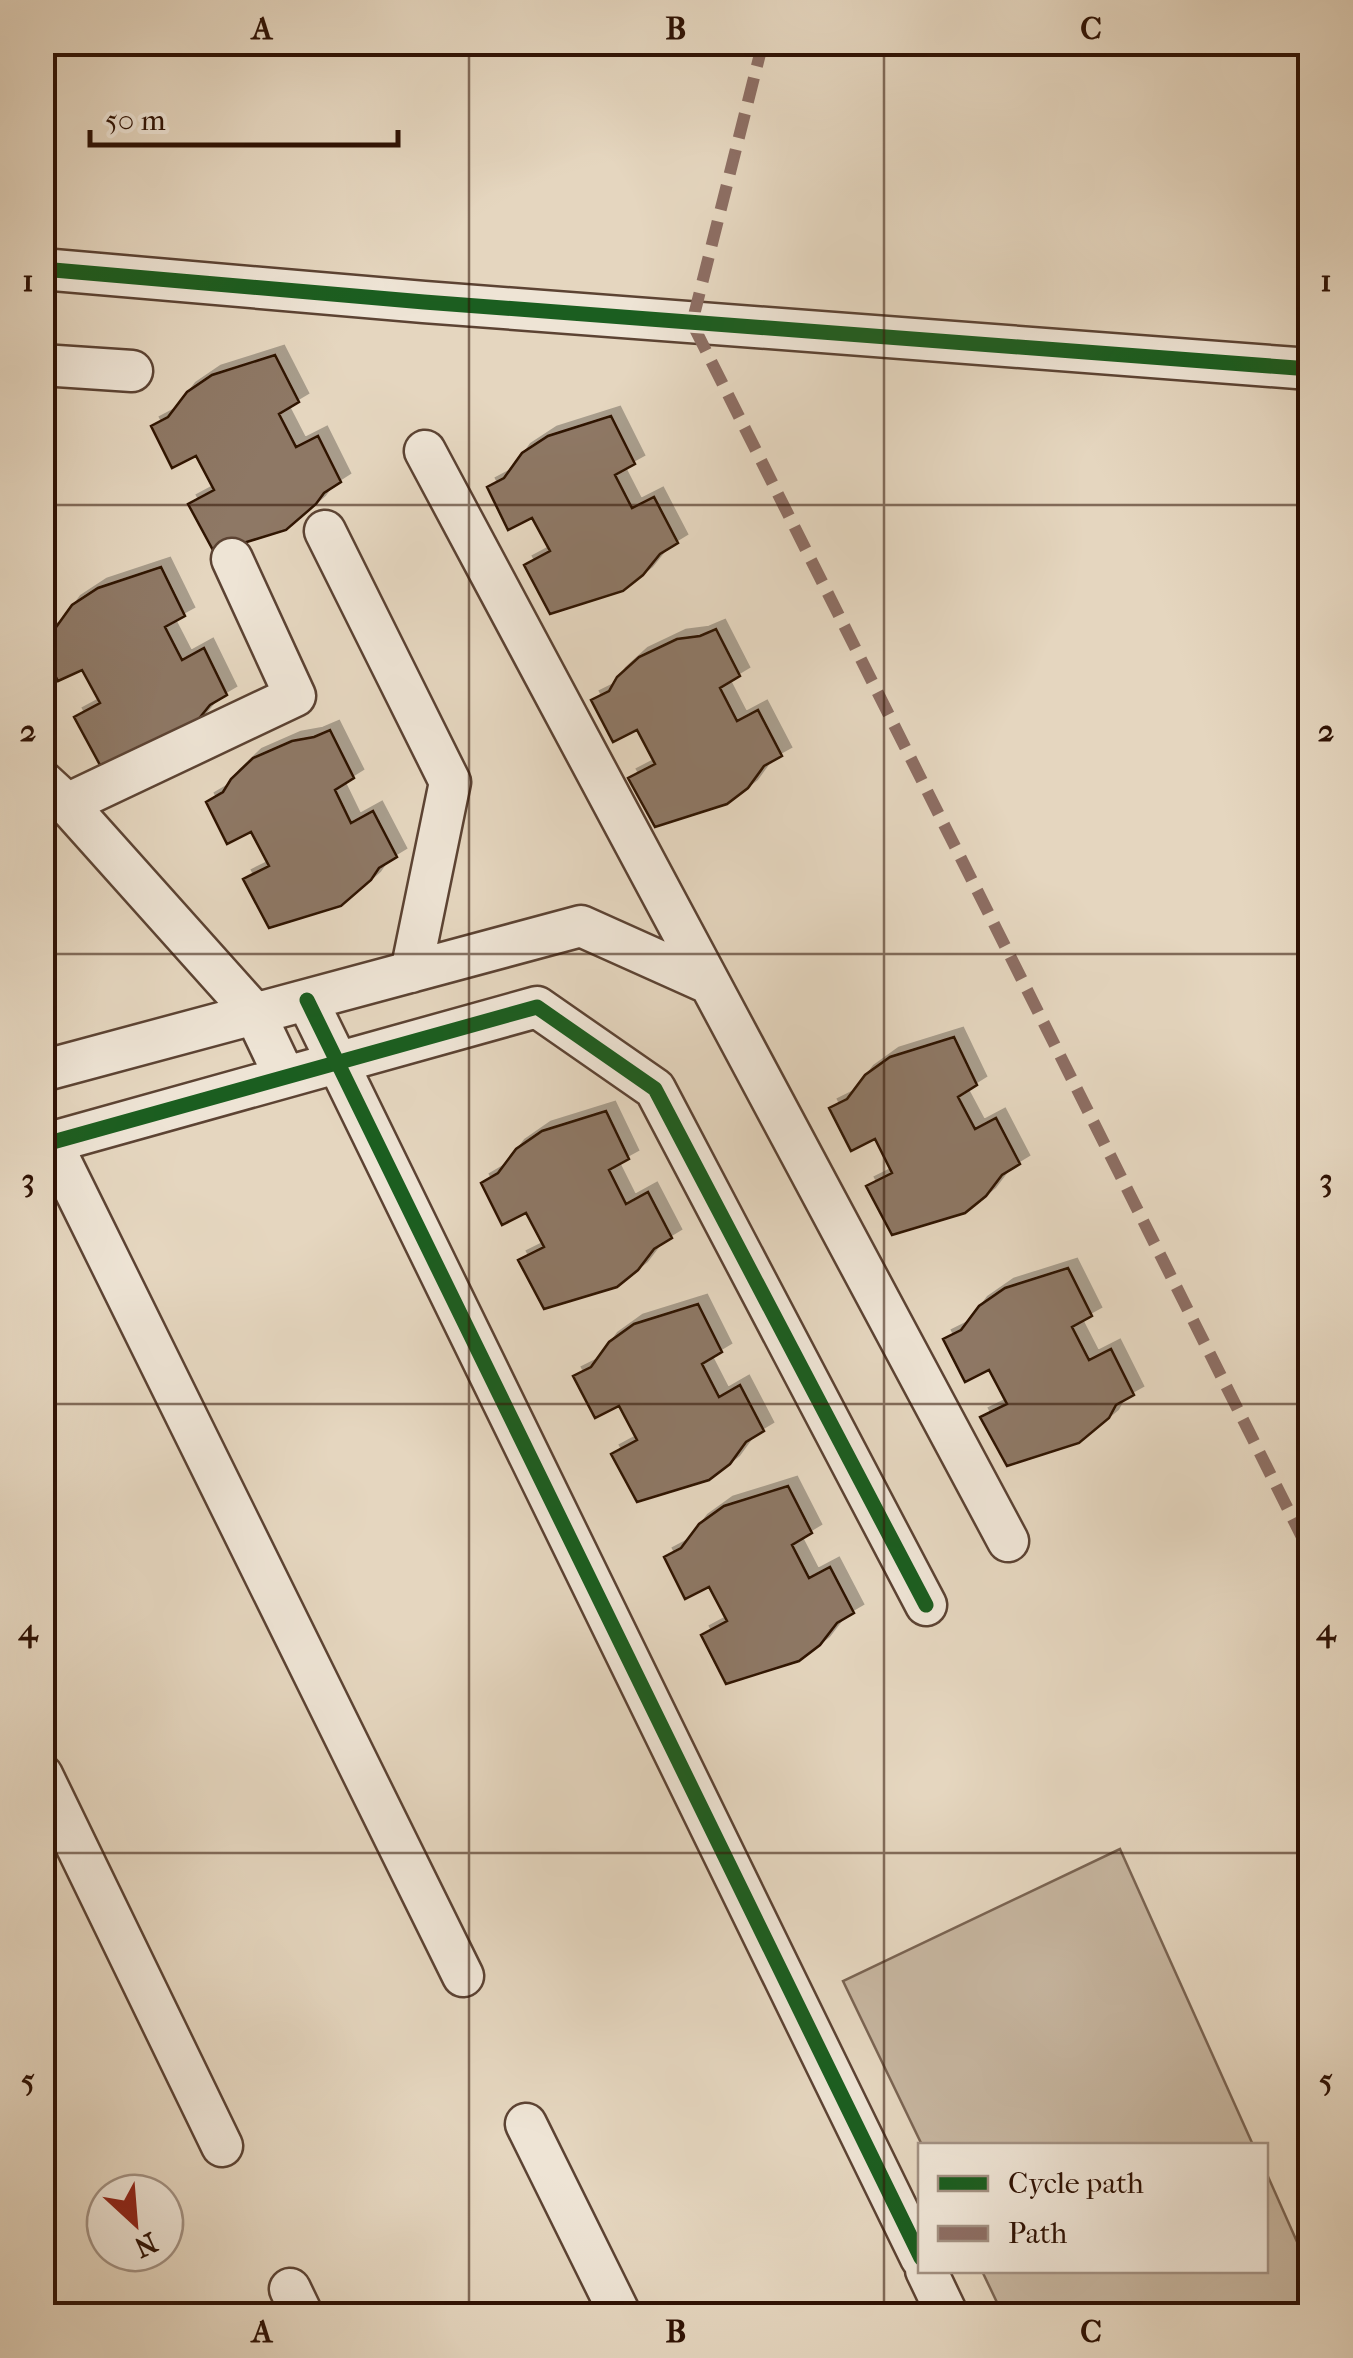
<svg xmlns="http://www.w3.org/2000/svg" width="1353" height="2358" font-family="'IM FELL French Canon',serif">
<defs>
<filter id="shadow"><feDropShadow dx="9" dy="-9" stdDeviation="0" flood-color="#0004"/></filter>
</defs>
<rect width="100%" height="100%" fill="#e5d6bf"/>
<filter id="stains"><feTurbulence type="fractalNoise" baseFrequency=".002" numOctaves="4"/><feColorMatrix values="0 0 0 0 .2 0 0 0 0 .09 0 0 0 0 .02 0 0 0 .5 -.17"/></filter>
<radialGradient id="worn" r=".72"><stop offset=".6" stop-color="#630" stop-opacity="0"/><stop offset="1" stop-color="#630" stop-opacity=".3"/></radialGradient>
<path fill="#c6b59f" stroke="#7a6452" stroke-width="2.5" d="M1120,1849l133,296h-331l-79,-164z
M1266,2172l44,99v44h-307l-21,-44 284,-1z"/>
<path fill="#8e7865" stroke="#2f1204" stroke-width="2.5" filter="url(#shadow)" d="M275,355l24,47 -20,12 17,33 22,-11 23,46 -17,11 -8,11 -30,26 -72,22 -26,-48 26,-14 -18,-34 -24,12 -21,-42 17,-9 19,-25 25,-17z
M611,416l24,48 -20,11 17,33 22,-11 24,46 -18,11 -17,21 -20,16 -73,23 -26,-49 26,-14 -18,-33 -24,12 -21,-43 17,-9 18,-25 26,-17z
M161,567l24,49 -20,11 17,33 22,-12 23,47 -17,10 -17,21 -62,30 -31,9 -26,-48 26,-14 -18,-33 -24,11 -16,-30v-15l12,-6 18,-25 26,-17z
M716,629l24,47 -20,12 17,33 21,-11 24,46 -18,10 -16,22 -21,16 -72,23 -27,-49 27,-14 -18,-34 -24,12 -22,-42 18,-9 8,-14 22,-20 38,-18 23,-3z
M330,730l24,48 -19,12 16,33 22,-12 24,46 -18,11 -8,12 -30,26 -72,22 -26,-49 26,-13 -18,-34 -24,12 -21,-42 17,-10 8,-13 22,-21 39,-17 22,-4z
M954,1037l23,48 -19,12 17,32 21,-11 24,46 -18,11 -16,21 -21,17 -73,22 -26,-49 26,-13 -17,-34 -24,12 -22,-43 18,-9 18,-24 25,-18z
M606,1111l23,48 -20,11 17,34 22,-12 24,46 -18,11 -16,21 -21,17 -73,22 -26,-49 26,-13 -18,-34 -24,12 -21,-42 17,-10 18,-24 26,-18z
M1068,1268l24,48 -20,11 17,33 22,-11 23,46 -18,10 -7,13 -30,25 -72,23 -27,-49 27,-13 -18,-34 -24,12 -22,-43 18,-9 18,-24 26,-18z
M698,1304l24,48 -20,12 17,33 21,-12 24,46 -18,11 -16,22 -21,16 -72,22 -26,-48 26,-14 -18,-34 -24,12 -22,-42 18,-9 18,-25 25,-18z
M788,1486l24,47 -20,12 17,33 21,-11 24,46 -17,10 -17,22 -21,16 -73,23 -25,-49 26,-14 -18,-34 -24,12 -21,-42 17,-9 18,-24 25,-18z"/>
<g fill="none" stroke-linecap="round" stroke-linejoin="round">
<defs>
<path id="minor" d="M42,269l382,33 886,67
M42,365l90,6
M425,451l583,1090
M325,531l125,251 -39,190
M42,781l25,23 188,210 30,63
M67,804l228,-108 -63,-137
M307,1000l614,1258
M42,1071l539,-145 127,57
M51,1142l412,834
M42,1145l495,-138 118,82 271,516
M42,1775l180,371
M526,2124l95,192
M926,2270l22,46
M290,2289l13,27"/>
</defs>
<use href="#minor" stroke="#5c4333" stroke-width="45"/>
<use href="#minor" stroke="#eee4d5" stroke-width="40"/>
<path stroke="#8d6e63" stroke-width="12" stroke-dasharray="25 12" stroke-linecap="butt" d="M763,42l-71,281 618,1230"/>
<defs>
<path id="cycleway" d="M42,269l382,33 886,67
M307,1000l614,1258
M42,1145l495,-138 118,82 271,516"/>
</defs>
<use href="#cycleway" stroke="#eee4d5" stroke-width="21"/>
<use href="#cycleway" stroke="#1b5e20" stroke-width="15"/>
</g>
<path fill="none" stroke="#2f1204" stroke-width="2.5" stroke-opacity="0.55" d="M469,42v2274M884,42v2274M42,505h1268M42,954h1268M42,1404h1268M42,1853h1268"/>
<rect width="1353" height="2358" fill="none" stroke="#e5d6bf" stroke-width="110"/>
<rect x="918" y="2143" width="350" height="130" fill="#eee4d5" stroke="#a29081" stroke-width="2.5"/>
<rect x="938" y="2176" width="50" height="15" fill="#1b5e20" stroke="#a29081" stroke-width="2.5"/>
<text x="1008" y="2193" font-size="30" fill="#2f1204">Cycle path</text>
<rect x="938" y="2226" width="50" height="15" fill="#8d6e63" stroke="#a29081" stroke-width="2.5"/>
<text x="1008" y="2243" font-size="30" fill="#2f1204">Path</text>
<g transform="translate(135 2223) rotate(154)"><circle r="48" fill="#eee4d5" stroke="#a29081" stroke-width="2.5"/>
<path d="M0-8L18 38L0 25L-18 38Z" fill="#8f2418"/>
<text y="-15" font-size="28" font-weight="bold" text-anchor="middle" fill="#2f1204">N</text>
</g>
<path d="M90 130v15h308v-15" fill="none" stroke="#2f1204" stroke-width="5"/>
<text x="105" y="130" font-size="30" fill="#2f1204" stroke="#eee4d5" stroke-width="8" paint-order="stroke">50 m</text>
<rect x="55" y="55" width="1243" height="2248" fill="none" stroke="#2f1204" stroke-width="4"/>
<g font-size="32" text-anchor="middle" font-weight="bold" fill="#2f1204">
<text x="262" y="39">A</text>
<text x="676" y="39">B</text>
<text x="1091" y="39">C</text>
<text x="28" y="291">1</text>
<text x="1326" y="291">1</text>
<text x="28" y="741">2</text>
<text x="1326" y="741">2</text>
<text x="28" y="1190">3</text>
<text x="1326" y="1190">3</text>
<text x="28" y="1640">4</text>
<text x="1326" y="1640">4</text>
<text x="28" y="2090">5</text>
<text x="1326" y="2090">5</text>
<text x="262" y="2342">A</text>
<text x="676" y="2342">B</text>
<text x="1091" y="2342">C</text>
</g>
<rect width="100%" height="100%" filter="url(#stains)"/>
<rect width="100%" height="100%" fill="url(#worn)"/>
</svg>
